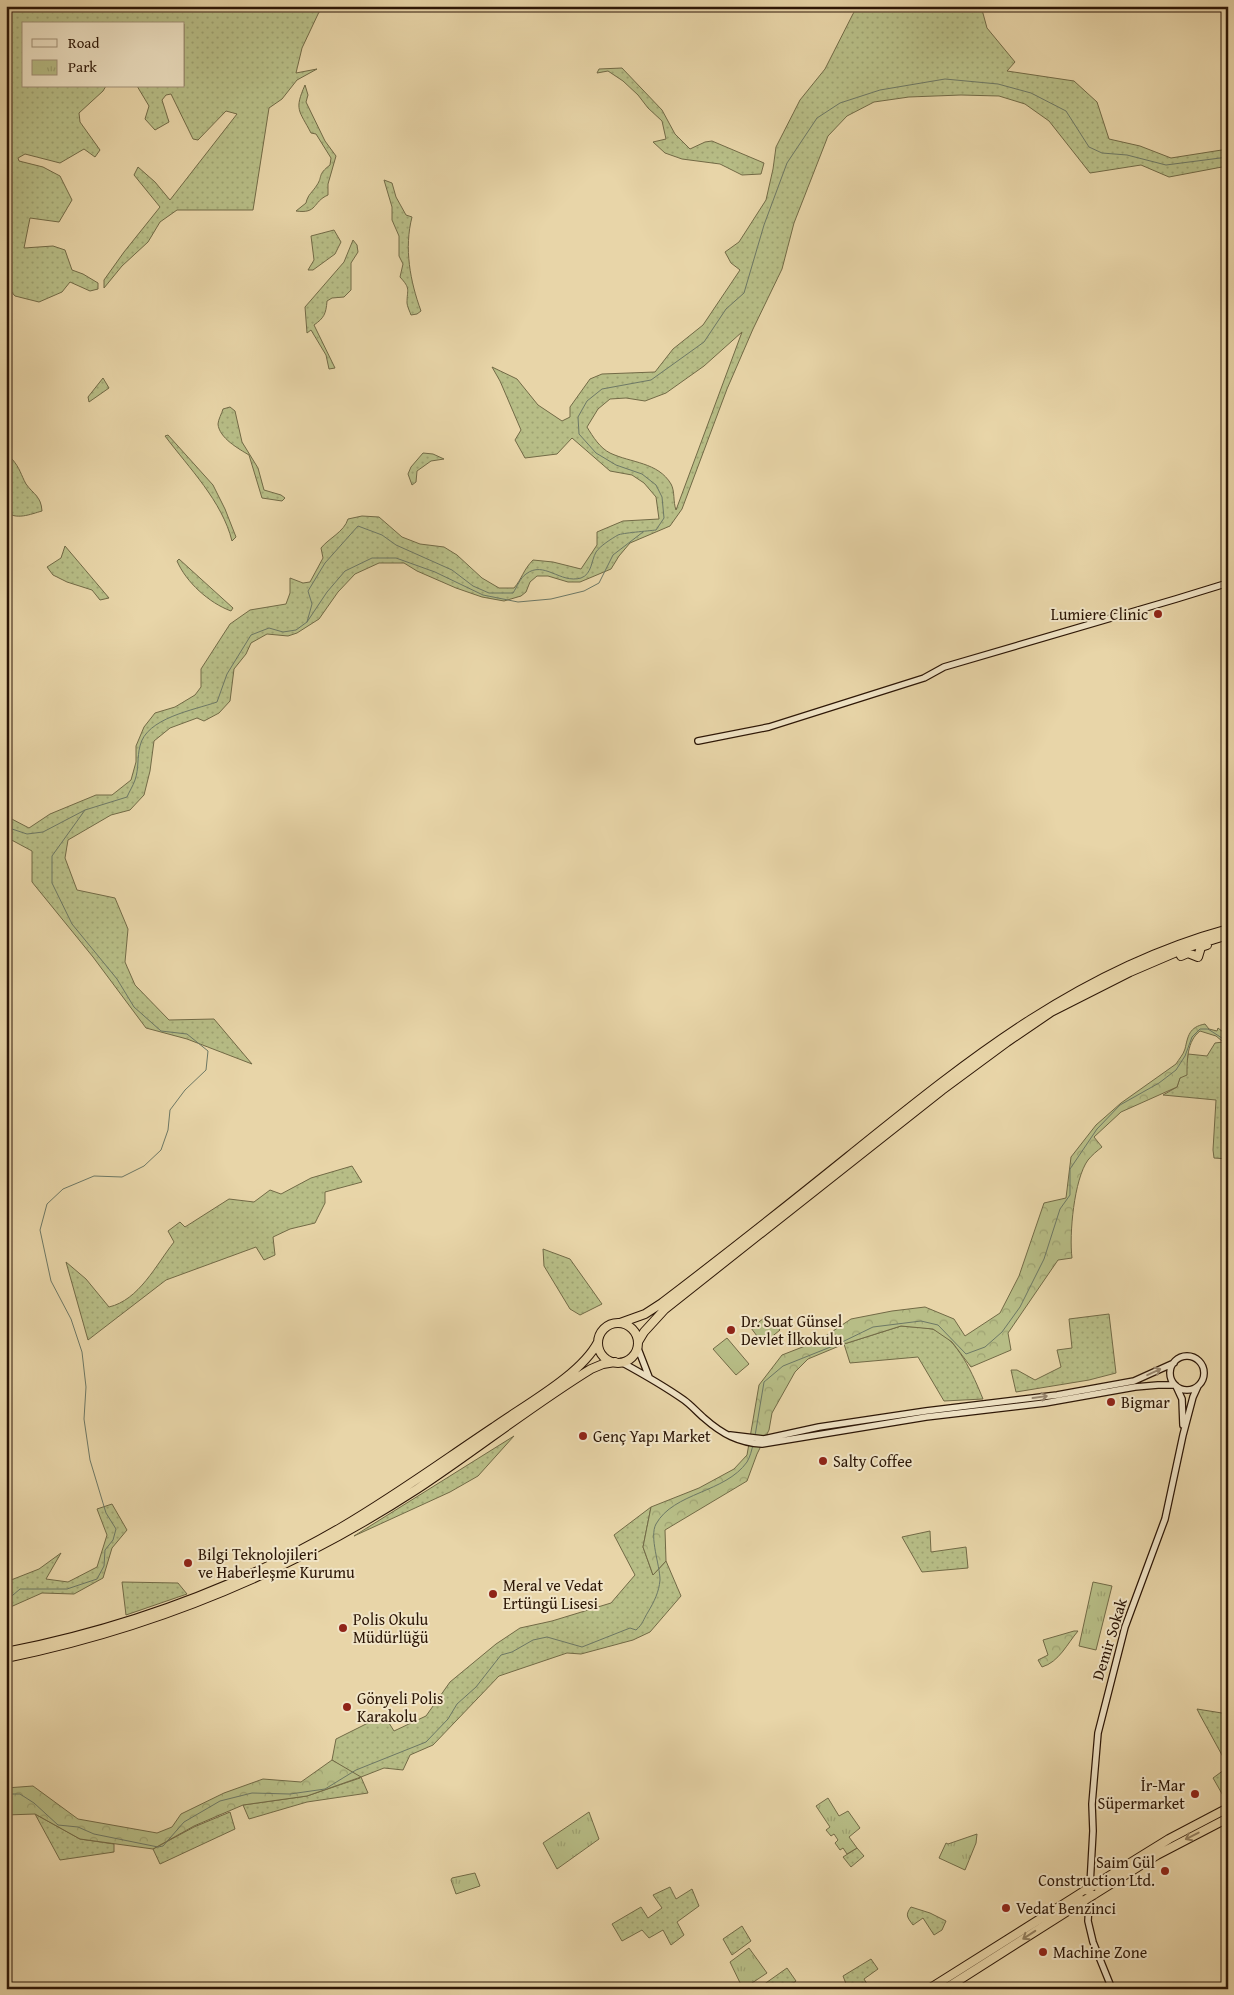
<svg xmlns="http://www.w3.org/2000/svg" width="1234" height="1995" font-family="'Gentium Book Plus',serif">
<defs>
<pattern id="grass-dots" width="8" height="8" patternUnits="userSpaceOnUse" patternTransform="scale(1.25)"><rect width="8" height="8" fill="#b7bd86"/><path d="M2 2h.1M6 6h.1" fill="none" stroke="#9ea272" stroke-width="1.8" stroke-linecap="round"/></pattern>
<pattern id="forest-crowns" width="20" height="18" patternUnits="userSpaceOnUse" patternTransform="scale(1.25)"><rect width="20" height="18" fill="#b7bd86"/><path d="M2 6a3 3 0 1 1 6 0M12 15a3 3 0 1 1 6 0" fill="none" stroke="#9ea272"/></pattern>
<pattern id="park-tufts" width="24" height="20" patternUnits="userSpaceOnUse" patternTransform="scale(1.25)"><rect width="24" height="20" fill="#b7bd86"/><path d="M3 7l-1-3M5 7V3M7 7l1-3M15 17l-1-3M17 17v-4M19 17l1-3" fill="none" stroke="#9ea272"/></pattern>
</defs>
<rect width="100%" height="100%" fill="#e8d5a8"/>
<filter id="stains"><feTurbulence type="fractalNoise" baseFrequency=".004" numOctaves="4"/><feColorMatrix values="0 0 0 0 .2 0 0 0 0 .09 0 0 0 0 .02 0 0 0 .5 -.17"/></filter>
<radialGradient id="worn" r=".72"><stop offset=".6" stop-color="#630" stop-opacity="0"/><stop offset="1" stop-color="#630" stop-opacity=".3"/></radialGradient>
<path fill="url(#grass-dots)" stroke="#726a46" fill-rule="evenodd" d="M6,6h331l-18,6 -17,36 -6,25 21,-4 -20,11 -15,19 -13,9 -16,102h-76l-17,12 -12,20 -26,24 -18,22v-8l20,-28 36,-45 -26,-32 4,-8 17,15 15,18 67,-86 -11,-3 -28,29 -5,-1 -22,-45 -5,1 -4,5 7,22 -14,8 -10,-11 4,-13 -12,-20h47v-62h-160v62h82l-3,5 -24,22 1,9 20,28 -5,7 -11,-8 -24,14 -35,-9 -7,4 1,3 24,6 17,9 12,24 -13,22 -29,-4 -6,30 29,-2 12,4 7,20 11,4 15,9v6l-8,2 -20,-9 -8,10 -23,10 -24,-6 -6,-7 -3,-8z
M857,6h124l6,22 28,34 -8,9 67,10 23,21 12,37 31,7 31,12 57,-9v18h-6l-53,10 -28,-12 -51,8 -41,-52 -24,-17 -26,-8 -38,-1 -52,2 -35,5 -27,14 -19,20 -34,87 -12,46 -29,60 -26,60 -45,120 -12,17 -40,17 -11,13 -8,13 -31,13h-12l-20,-6h-11l-7,6 -4,10 -5,4 -17,5 -22,-4 -26,-9 -39,-17 -13,-8h-25l-24,11 -17,18 -19,27 -22,14 -9,3 -21,-2 -16,9 -5,11 -12,15 -4,32 -11,12 -15,8 -7,-3 -27,10 -16,13 -4,30 -6,24 -14,15 -19,5 -43,25 -3,18 12,32 38,8 13,31 -3,33 10,23 34,35 45,-1 38,45 -65,-25 -41,-11 -53,-71 -61,-75v-31l-26,-14v-21l23,12 21,-14 46,-19h16l19,-15 5,-18v-16l8,-19 11,-14 20,-6 20,-12 6,-8v-18l29,-45 20,-14 36,-6 4,-11v-15l13,5 7,-1 13,-24 -2,-10c8,-10 23,-16 27,-29l14,-3 17,1 23,20 18,7 24,3 13,8 25,23 17,10h15c8,-9 9,-18 19,-28l20,2 28,7 16,-24v-13l26,-11 36,-2 -3,-22 -12,-14 -12,-8 -22,-4 -38,-33 -15,16 -32,4 -10,-18 6,-10 -21,-49 -8,-14 25,12 21,26 24,16 8,-4v-10l20,-28 12,-5 53,-2 18,-23 30,-24 37,-55 -9,-7 -6,-11 14,-10 27,-42 7,-31 3,-22 24,-47 25,-31zM742,332l-66,178c-3,-8 -1,-19 -5,-26 -13,-22 -40,-21 -61,-31 -10,-5 -17,-16 -23,-26l11,-18 12,-10 16,-1 19,3 21,-8 38,-27z
M622,68l40,42 13,24 15,15 15,-7 7,-1 52,22 -3,11 -19,1 -22,-11 -38,-5 -17,-6 -12,-11 13,-3 -4,-18 -14,-13 -10,-13 -15,-14 -15,-10 -11,2 2,-4z
M305,85l3,10 -2,7 19,39 11,15 -8,28v11c-16,7 -10,19 -32,16l10,-8c2,-9 6,-10 11,-18 6,-9 0,-10 13,-20l1,-7 -15,-24 -5,-1c-12,-23 -17,-23 -6,-48z
M384,180l8,3 4,14 10,18 6,2c-8,31 -2,64 9,94l-4,3 -6,1c-1,-3 -4,-9 -4,-12 0,-14 4,-14 -7,-26l3,-13 -4,-8v-20l-7,-16v-13z
M334,230l7,12 -6,12 -22,16h-5l6,-10 -3,-24z
M353,240l4,5 1,7 -7,11v27l-7,7 -12,1 -5,3c-1,13 -3,17 -13,24l21,43 -6,1 -3,-14 -15,-25 -4,3 -2,-26 39,-45z
M103,378l6,10 -20,14 -1,-5z
M230,407l5,4 7,31 16,26 6,22 17,5 4,3 -3,3 -20,-3 -13,-43c-10,-6 -30,-17 -31,-31 0,-4 4,-11 5,-15z
M168,435l45,50 12,24 11,28 -4,4c-10,-40 -43,-73 -67,-105z
M423,453l10,1 11,5 -13,2 -14,10 -1,11 -4,3 -4,-11 3,-7z
M12,459c8,9 9,16 14,25 8,11 15,12 16,27 -11,3 -27,10 -36,0v-50z
M65,546l44,52 -9,2 -8,-10 -25,-8 -14,-7 -6,-8 14,-9z
M179,559l54,49 -2,3c-22,-8 -45,-29 -54,-50z
M1223,1042l5,4v113l-14,-1 -1,-8 3,-50 -53,-5 14,-8c3,-12 10,-21 11,-33l19,2 8,-13z
M352,1166l10,16 -37,10v11l-10,20 -25,6 -17,8 2,18 -11,5 -8,-13 -90,33 -78,60 -22,-78 20,17 23,28c30,-7 47,-42 65,-65l-6,-11 12,-9 5,5 44,-28 25,3 16,-12 11,4 30,-16z
M543,1249l27,10 32,45 -22,11 -10,-6 -26,-43z
M1109,1314l7,59 -27,7 -73,12 -5,-22h6l18,10 26,-13 -4,-17 15,-2 -3,-29z
M901,1326c10,1 21,1 31,3 25,7 42,48 51,70l-39,2 -26,-44 -68,6 -6,-19z
M514,1436l-36,40 -28,16 -96,44z
M112,1504l15,26 -15,18 -9,30 -29,16 -32,-1 -36,16 1,-36 4,7 28,-11 22,-16 -15,26 22,3 29,-15 10,-32 -10,-26z
M651,1507l-8,40 10,28 13,-14 15,35 -31,36 -17,8 -52,14 -14,-1 -68,23 -66,69 -23,10 -7,15 -19,-2 -23,9 7,16 -61,9 -58,17 -6,-14 64,-9 53,-18 -28,-18 4,-21 48,-24 10,16 32,-15 24,-34 46,-38 24,-16 32,-7 59,-18 24,-28 -21,-40z
M930,1531l1,21 35,-5 2,21 -46,4 -20,-35z
M122,1582l56,1 9,11 -61,21z
M1197,1709l31,5v52l-28,-51z
M1228,1767v30l-3,2 -12,-21z
M230,1812l5,17 -75,35 -7,-15 41,-22z
M35,1814l45,25 34,5v8l-54,8z
M857,1848l7,8 -13,11 -8,-10z
M670,1887l6,12 16,-10 7,17 -22,16 7,13 -13,10 -8,-15 -14,8 -7,-8 -20,11 -10,-17 29,-17 7,11 14,-10 -9,-13z
M911,1907l19,6 16,8 -4,9 -8,5 -11,-17 -10,7c-6,-8 -8,-10 -2,-18z
M742,1926l9,15 -19,14 -9,-16z
M871,1959l7,10 -14,10 6,10h-22l-5,-13z
M787,1968l9,13 -11,8h-19l-3,-4z"/>
<path fill="url(#forest-crowns)" stroke="#726a46" d="M1205,1024l4,5 8,2 1,-3 10,8v10l-12,-10 -16,-5c-13,10 -13,29 -13,44l-7,3 -3,9 -56,25 -27,25 8,10c-5,4 -10,8 -14,13 -14,19 -19,75 -16,98l-14,2 -50,73 3,17 -40,17 -19,-25 -19,-13 -32,-3 -57,18 -36,15 -13,13 -23,41 -3,17 -12,24 -10,27 -82,49 1,31 -13,14 -10,-28 8,-40 48,-19 35,-19 13,-14 12,-70 23,-30 36,-14 33,-22 41,-8 33,-4 29,12 11,17 35,-23 19,-37 25,-73 22,-5 5,-41 25,-32 25,-22 55,-39c3,-5 7,-9 9,-15 3,-13 4,-22 20,-25z
M1074,1631h4c-11,13 -19,31 -36,36l-4,-7 10,-5 -5,-15z
M332,1760l29,17 -54,19 -64,9 -49,21 -41,23 -73,-10 -45,-25 -29,1v-27l27,-2 45,33 79,14 15,-6 9,-13 43,-21 39,-14 38,3z"/>
<path fill="url(#park-tufts)" stroke="#726a46" d="M1093,1582l19,4 -16,64 -17,-4z
M828,1798l11,18 9,-5 12,17 -11,9 8,11 -10,6 -4,-6 -3,2 -5,-7 3,-3 -4,-6 -3,2 -5,-6 4,-3 -14,-21z
M589,1812l10,27 -42,30 -14,-26z
M977,1834l-1,9 -11,27 -26,-12 7,-15 2,1z
M475,1873l5,13 -24,8 -5,-14 1,-2z
M749,1948l18,25 -24,16 -13,-27z"/>
<path fill="#b7bd86" stroke="#726a46" d="M768,1315l12,15 -17,14 -12,-16z
M727,1338l22,26 -13,11 -23,-26z"/>
<g fill="none" stroke-linecap="round" stroke-linejoin="round">
<path stroke="#6d7865" stroke-width="1" d="M307,622l5,-18 -4,-13 17,-28 33,-37 24,9 14,10 56,25 21,16 16,7h24c4,-6 7,-15 13,-19 18,-14 34,10 55,4 11,-4 10,-17 15,-26 4,-6 15,-13 22,-17 4,-2 30,-4 38,-5l8,-12 -2,-21 -6,-12 -14,-11 -26,-9 -20,-12 -17,-19 -1,-17 9,-16 15,-12 49,-9 53,-38 22,-33 18,-16 20,-68 23,-62 30,-45 23,-15 40,-13 65,-11 53,5 33,9 35,18 23,36 13,6 25,2 39,10 62,-8
M6,827l21,7 16,-2 42,-22 42,-13c2,-5 6,-11 8,-17 4,-11 2,-23 5,-34 6,-28 54,-36 77,-44l10,-28 24,-39 18,-7 14,4 13,-2 11,-8 20,-30 18,-21 27,-13h24l39,14 48,23 35,7 33,-3 33,-8 15,-8 14,-28 30,-23
M755,1436l9,-54 19,-16 55,-22 35,-17 48,-6 17,4 28,29 19,-7 17,-15 18,-25 24,-48 16,-50 10,-14v-26l27,-40 23,-24 39,-22 17,-13 9,-14 7,-19 8,-8h8l20,13
M6,1601l14,-12h47l30,-10 7,-13 1,-16 8,-10 3,-11 -10,-16 -16,-53 -6,-41 2,-32 -4,-35 -11,-33 -20,-38 -11,-51 7,-26 16,-15 31,-13 28,1 22,-11 17,-16 7,-20 2,-20 15,-20 21,-20 2,-19 -21,-17 -26,-3 -27,-24 -17,-28 -45,-55 -20,-41v-27l33,-46
M6,1794h14l14,9 24,22 20,2 16,7 64,13 5,-1 21,-24 36,-21 32,-8 38,1 35,-5 31,-19 70,-28 22,-23 9,-15 19,-17 25,-32 11,-3 21,-12 14,-3 35,10 48,-19 6,2c7,-6 7,-10 12,-18 6,-10 11,-20 12,-32 0,-15 -11,-43 -4,-56 18,-32 69,-31 91,-62 3,-5 5,-12 6,-18"/>
<defs>
<path id="secondary" d="M698,741l71,-14 155,-49 20,-11 232,-68 52,-16
M637,1346l12,31
M1170 1373a17 17 0 1 1 34 0a17 17 0 1 1-34 0Z
M621,1362c22,12 43,24 63,38 7,5 13,12 20,18 18,16 35,25 58,26l164,-27 119,-14 90,-16 23,-2h17
M1176,1386l6,13 1,26
M730,1435l34,4 55,-12 107,-16 131,-16 77,-14 40,-18
M1112,1989l-19,-47 -5,-21 5,-90 -1,-27 6,-71 27,-106 40,-108 18,-84 10,-38 5,-11"/>
<path id="highway" d="M1181,956l7,-3 10,4 3,-10 6,-2
M620,1323l25,-9 17,-11c63,-48 125,-97 187,-147 118,-95 229,-186 379,-227
M598 1343a20 20 0 1 1 40 0a20 20 0 1 1-40 0Z
M638,1342l6,-10 21,-23 277,-219 65,-48 44,-30 79,-40 56,-24 42,-13
M6,1652c117,-23 233,-65 336,-125 53,-31 101,-66 152,-100 31,-22 87,-52 104,-85
M6,1658c147,-30 285,-87 411,-169 59,-39 114,-83 174,-120l12,-5 12,-2
M1093,1886l76,-47 59,-31
M1093,1895l64,-40 71,-37
M929,1989l157,-99
M945,1989l140,-89"/>
</defs>
<use href="#secondary" stroke="#2c1606" stroke-width="8"/>
<use href="#highway" stroke="#2c1606" stroke-width="10"/>
<use href="#secondary" stroke="#f0e4c6" stroke-width="5.5"/>
<use href="#highway" stroke="#e8d5a8" stroke-width="8"/>
<defs>
<path id="highway-bridge" d="M1086,1890l7,-4
M1085,1900l8,-5"/>
</defs>
<use href="#highway-bridge" stroke="#2c1606" stroke-width="10" stroke-linecap="butt"/>
<use href="#highway-bridge" stroke="#e8d5a8" stroke-width="8"/>
</g>
<defs><path id="oneway-shaft" d="M-6 0H5M1.5-3L5.5 0L1.5 3" fill="none" stroke-width="1.6" stroke-linecap="round" stroke-linejoin="round" transform="scale(1.25)"/></defs>
<g stroke="#988770">
<use href="#oneway-shaft" transform="translate(1154 1372) rotate(-25)"/>
<use href="#oneway-shaft" transform="translate(1040 1397) rotate(-8)"/>
</g>
<g stroke="#937f5f">
<use href="#oneway-shaft" transform="translate(1192 1836) rotate(153)"/>
<use href="#oneway-shaft" transform="translate(1029 1935) rotate(147)"/>
</g>
<g fill="#8f2418" stroke="#f0e4c6" stroke-width="2">
<circle cx="1158" cy="614" r="5"/>
<circle cx="731" cy="1330" r="5"/>
<circle cx="1111" cy="1402" r="5"/>
<circle cx="583" cy="1436" r="5"/>
<circle cx="823" cy="1461" r="5"/>
<circle cx="188" cy="1563" r="5"/>
<circle cx="493" cy="1594" r="5"/>
<circle cx="343" cy="1628" r="5"/>
<circle cx="347" cy="1707" r="5"/>
<circle cx="1195" cy="1794" r="5"/>
<circle cx="1165" cy="1871" r="5"/>
<circle cx="1006" cy="1908" r="5"/>
<circle cx="1043" cy="1952" r="5"/>
</g>
<g text-anchor="middle" dominant-baseline="central" stroke-width="4" stroke-linejoin="round" paint-order="stroke">
<g font-size="16" fill="#2c1606" stroke="#f0e4c6" text-anchor="start">
<text x="1148" y="614" text-anchor="end">Lumiere Clinic</text>
<text x="741" y="1321">Dr. Suat Günsel<tspan x="741" dy="18">Devlet İlkokulu</tspan></text>
<text x="1121" y="1402">Bigmar</text>
<text x="593" y="1436">Genç Yapı Market</text>
<text x="833" y="1461">Salty Coffee</text>
<text x="198" y="1554">Bilgi Teknolojileri<tspan x="198" dy="18">ve Haberleşme Kurumu</tspan></text>
<text x="503" y="1585">Meral ve Vedat<tspan x="503" dy="18">Ertüngü Lisesi</tspan></text>
<text x="353" y="1619">Polis Okulu<tspan x="353" dy="18">Müdürlüğü</tspan></text>
<text x="357" y="1698">Gönyeli Polis<tspan x="357" dy="18">Karakolu</tspan></text>
<text x="1185" y="1785" text-anchor="end">İr-Mar<tspan x="1185" dy="18">Süpermarket</tspan></text>
<text x="1155" y="1862" text-anchor="end">Saim Gül<tspan x="1155" dy="18">Construction Ltd.</tspan></text>
<text x="1016" y="1908">Vedat Benzinci</text>
<text x="1053" y="1952">Machine Zone</text>
</g>
<g font-size="16" fill="#2c1606" stroke="#f0e4c6">
<text transform="translate(1109 1639) rotate(-73)">Demir Sokak</text>
</g>
</g>
<rect width="1234" height="1995" fill="none" stroke="#e8d5a8" stroke-width="25"/>
<rect x="8" y="8" width="1219" height="1980" fill="none" stroke="#2c1606" stroke-width="2.5"/>
<rect x="12" y="12" width="1209" height="1970" fill="none" stroke="#2c1606"/>
<rect x="22" y="22" width="162" height="65" fill="#f0e4c6" stroke="#a29279"/>
<rect x="32" y="39" width="25" height="8" fill="#f0e4c6" stroke="#a29279"/>
<text x="68" y="48" font-size="15" fill="#2c1606">Road</text>
<rect x="32" y="60" width="25" height="15" fill="url(#park-tufts)" stroke="#a29279"/>
<text x="68" y="72" font-size="15" fill="#2c1606">Park</text>
<rect width="100%" height="100%" filter="url(#stains)"/>
<rect width="100%" height="100%" fill="url(#worn)"/>
</svg>
